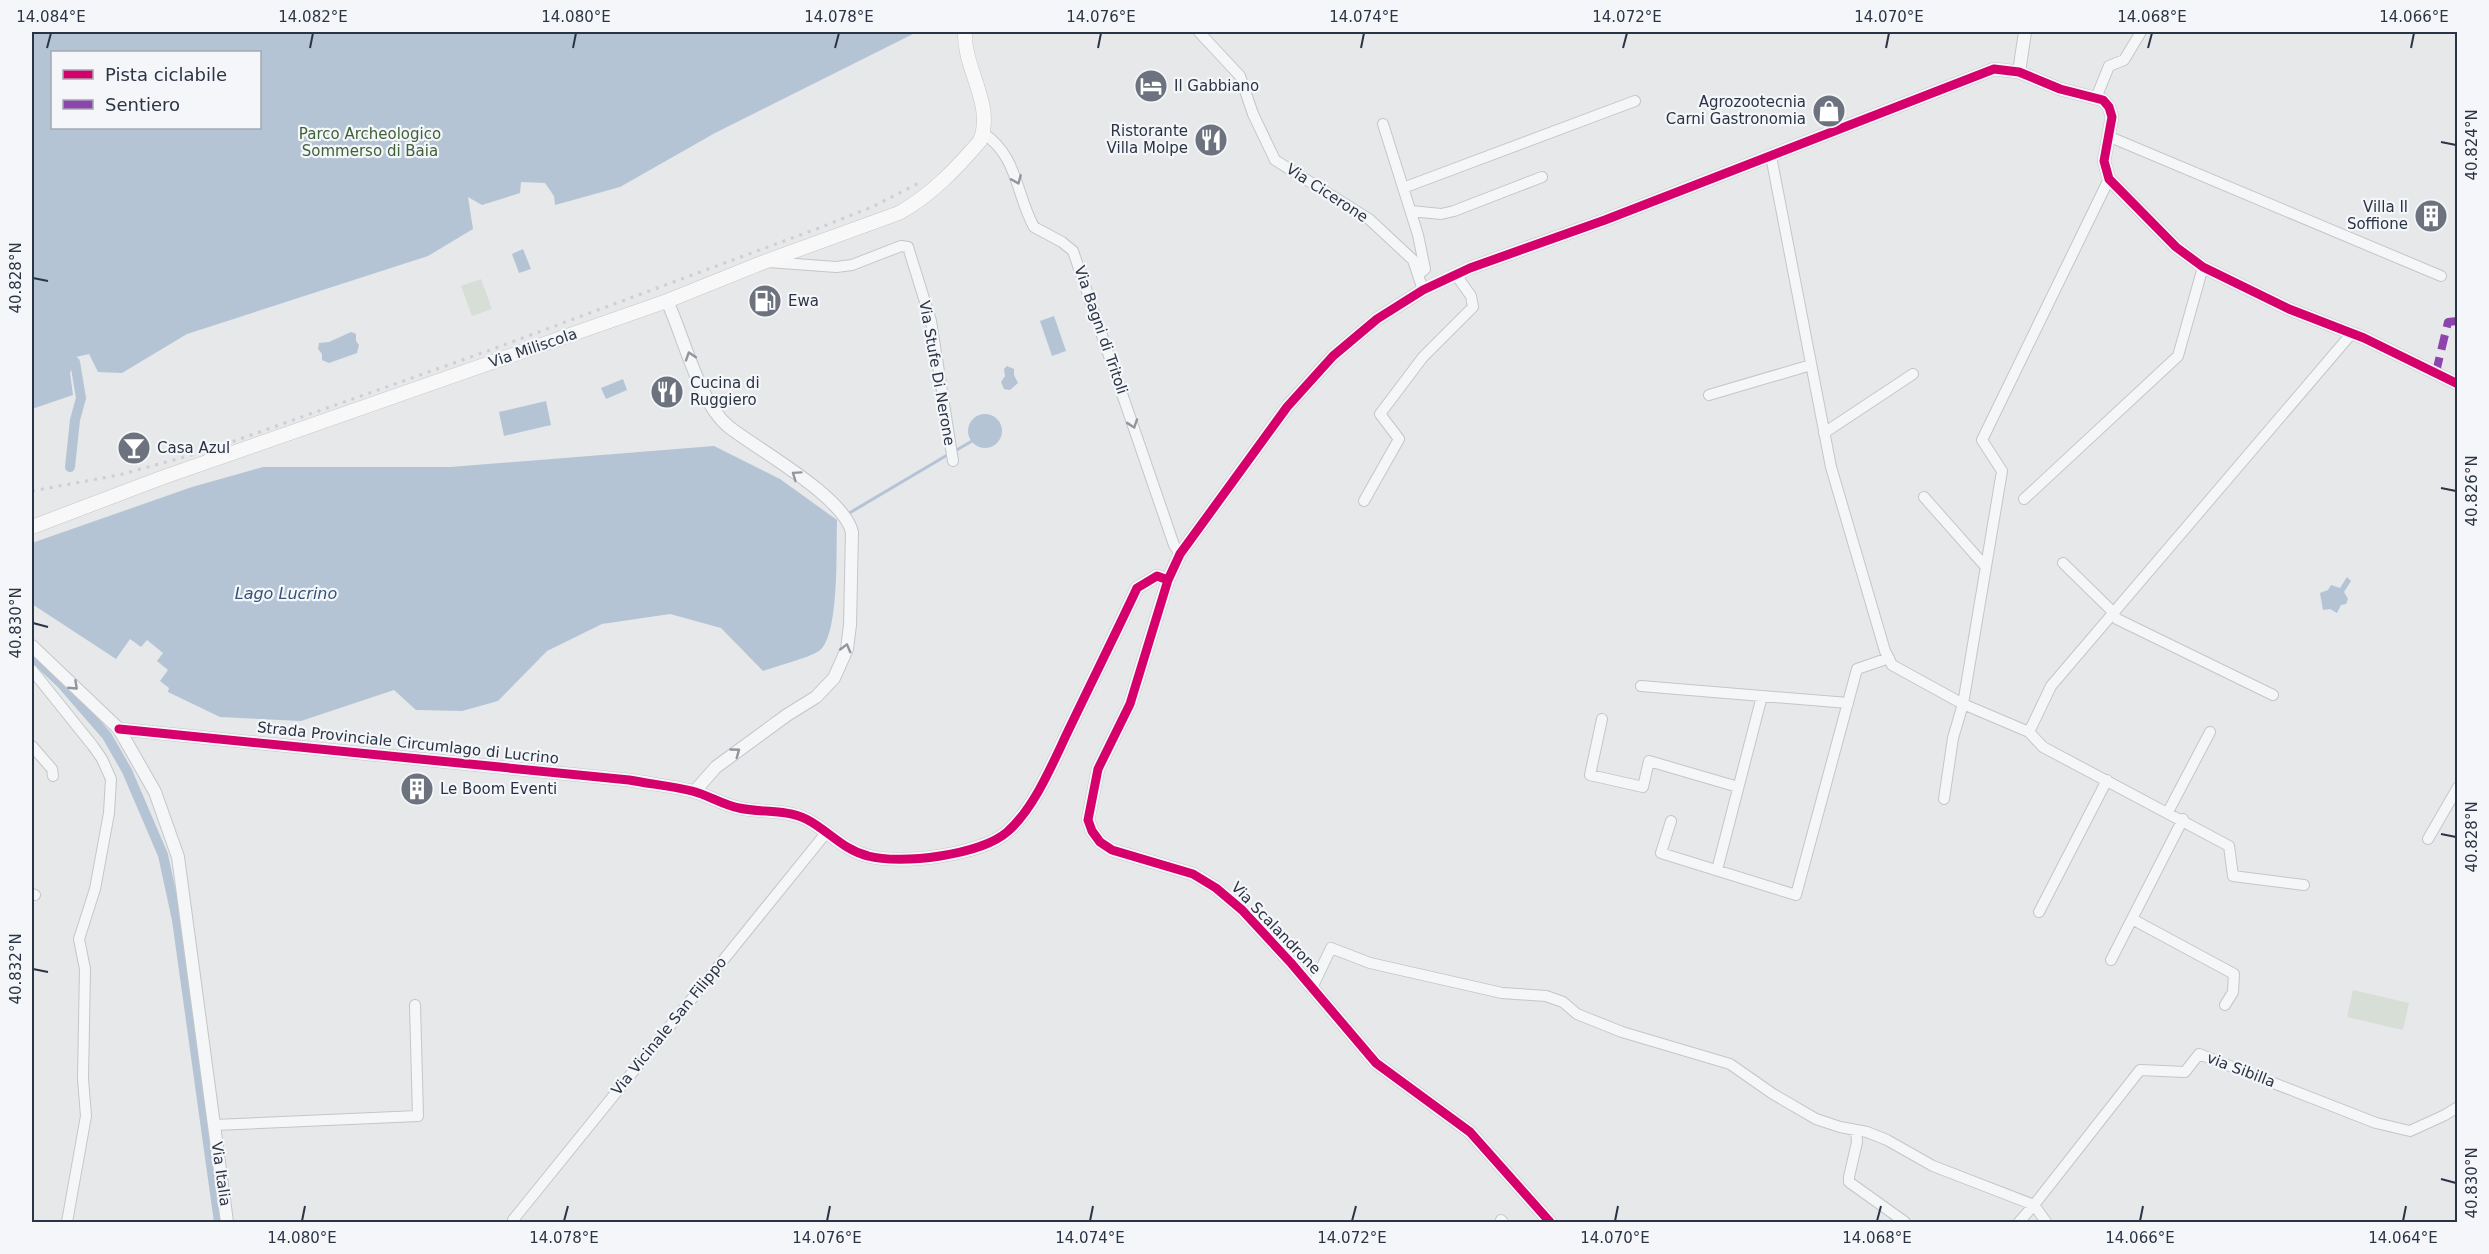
<svg xmlns="http://www.w3.org/2000/svg" width="2489" height="1254" font-family="'DejaVu Sans',sans-serif">
<rect width="100%" height="100%" fill="#e6e8ea"/>
<path fill="#d6ded6" d="M481,279l11,30 -20,7 -11,-30z
M2353,990l56,13 -6,27 -56,-13z"/>
<path fill="#b4c4d5" fill-rule="evenodd" d="M32,32h885l-202,101 -95,54 -65,18 -1,-9 -9,-13 -24,-1 -1,11 -38,12 -14,-8 5,32 -45,27 -241,78 -65,39 -24,-1 -9,-18 -13,3 -6,16 3,22 -41,14zM260,52v76h-208v-76z
M523,249l8,20 -12,4 -7,-19z
M1054,316l12,35 -14,5 -12,-35z
M351,332l5,2v7l3,4 -2,8 -28,10 -7,-3v-6l-4,-5 1,-6 10,-1z
M1007,366l7,3v6l4,8 -8,7 -6,-1 -3,-7 4,-6 -1,-7z
M623,379l4,11 -21,9 -5,-11z
M546,401l5,24 -47,11 -5,-24z
M968 431a17 17 0 1 1 34 0a17 17 0 1 1-34 0Z
M714,446l66,33 57,41c-1,26 3,117 -18,131 -11,7 -42,15 -56,20l-42,-43 -51,-14 -68,10 -55,27 -49,50 -36,10 -46,-1 -22,-20 -93,31 -81,-4 -52,-25 1,-4 -9,-7 8,-11 -11,-9 6,-8 -16,-13 -6,7 -11,-8 -14,20 -84,-55v-61l160,-56 71,-20h187z
M2347,577l4,4 -7,11 4,7 -2,5 -5,1 -4,8 -7,-4 -7,1 -3,-17 8,-3 3,-5 9,3z"/>
<g fill="none" stroke-linecap="round" stroke-linejoin="round">
<path stroke="#b4c4d5" stroke-width="3" d="M955,451l17,-10
M846,515l103,-61"/>
<path stroke="#b4c4d5" stroke-width="10" d="M70,467l5,-47 6,-22 -6,-36
M32,656l29,27 46,53 20,35 36,84 14,65 42,302"/>
<defs>
<path id="minor" d="M1199,32l41,44 13,38 22,46 94,59 44,41 10,30
M2096,98l13,-32 15,-6 17,-28
M1383,124l35,111 7,34 -7,6
M983,133c35,23 33,62 51,94l28,15 11,9 101,294 6,9
M2110,137l331,139
M1771,156l60,311 54,184 7,14 71,39 66,28 22,-46 301,-353
M1403,188l232,-87
M1411,211l30,3 13,-3 88,-34
M768,262l68,5 16,-2 49,-19 7,1 23,74 22,140
M1709,395l102,-30
M1824,433l89,-59
M1924,497l61,69
M2024,499l154,-143 25,-89
M1364,501l35,-62 -19,-25 43,-57 50,-50 -2,-11 -15,-21
M2063,563l50,49 4,7 156,76
M32,670l61,76 9,13 9,20 -2,34 -14,76 -16,50 6,30 -2,110 3,37 -19,106
M1641,686l207,17
M1602,719l-12,56 53,12 6,-26 89,26
M2029,732l14,15 186,99 4,30 71,9
M32,746l20,23 1,7
M1944,799l9,-61 10,-34 39,-233 -20,-31 127,-261
M2168,812l42,-80
M1671,821l-10,32 135,42 61,-226 32,-11
M2428,839l30,-52
M1717,870l45,-174
M32,894l3,1
M2039,912l68,-132
M2132,919l102,55 -1,18 -8,13
M2111,960l72,-141
M1312,988l19,-40 39,15 132,30 44,3 17,6 14,12 45,18 108,32 43,30 43,25 24,8 27,5 20,8 46,26 101,39 -15,17
M214,1125l204,-9 -3,-111
M1856,1130l1,12 -8,35v5l56,40
M513,1220l313,-387
M1501,1220l2,2
M2046,1222l-12,-17 106,-135 45,2 14,-18 177,69 34,8 35,-16 13,-8"/>
<path id="tertiary" d="M2019,72l6,-40
M667,301c17,36 32,102 62,126 31,24 114,69 123,105l-2,93 -3,24 -13,29 -18,19 -29,18 -71,52 -22,25
M32,646l87,83 36,63 23,65 49,365
M119,729l510,51c21,4 43,6 63,11 16,4 31,14 47,17 22,5 47,1 67,11 22,11 37,31 62,37 33,9 113,-1 139,-24 28,-24 47,-72 63,-105 22,-46 45,-92 67,-139l20,-12 11,4
M1550,1222l-80,-90 -94,-69 -85,-100 -49,-53 -26,-22 -23,-14 -81,-24 -12,-8 -8,-11 -4,-11 10,-51 32,-65 38,-124 12,-26 107,-147 46,-51 44,-37 46,-29 47,-22 135,-48 389,-151 25,3 41,17 43,11 6,7 3,10 -8,44 5,18 67,68 27,20 86,42 75,29 94,46"/>
<path id="secondary" d="M32,527l129,-49 506,-177 97,-39 135,-49c32,-18 57,-44 81,-72 15,-36 -17,-73 -15,-109"/>
</defs>
<use href="#minor" stroke="#c4c6c8" stroke-width="12"/>
<use href="#tertiary" stroke="#c4c6c8" stroke-width="14"/>
<use href="#secondary" stroke="#c4c6c8" stroke-width="15"/>
<use href="#minor" stroke="#f5f6f7" stroke-width="10"/>
<use href="#tertiary" stroke="#f5f6f7" stroke-width="12"/>
<use href="#secondary" stroke="#f8f8f8" stroke-width="14"/>
<path stroke="#cecfd2" stroke-width="3" stroke-dasharray="3 6" stroke-linecap="butt" d="M32,491l87,-16 87,-24 276,-98 337,-125 55,-22 47,-24"/>
<path stroke="#8e44ad" stroke-width="8" stroke-dasharray="15 8" stroke-linecap="butt" d="M2436,372l12,-50 10,-1"/>
<defs>
<path id="cycleway" d="M119,729l510,51c21,4 43,6 63,11 16,4 31,14 47,17 22,5 47,1 67,11 22,11 37,31 62,37 33,9 113,-1 139,-24 28,-24 47,-72 63,-105 22,-46 45,-92 67,-139l20,-12 11,4
M1550,1222l-80,-90 -94,-69 -85,-100 -49,-53 -26,-22 -23,-14 -81,-24 -12,-8 -8,-11 -4,-11 10,-51 32,-65 38,-124 12,-26 107,-147 46,-51 44,-37 46,-29 47,-22 135,-48 389,-151 25,3 41,17 43,11 6,7 3,10 -8,44 5,18 67,68 27,20 86,42 75,29 94,46"/>
</defs>
<use href="#cycleway" stroke="#f4f6f9" stroke-width="13"/>
<use href="#cycleway" stroke="#d6006c" stroke-width="9"/>
</g>
<defs><path id="oneway-chevron" d="M-2-3.5L2.5 0L-2 3.5" fill="none" stroke-width="1.6" stroke-linecap="round" stroke-linejoin="round" transform="scale(1.5)"/></defs>
<g stroke="#90959e">
<use href="#oneway-chevron" transform="translate(1017 180) rotate(67)"/>
<use href="#oneway-chevron" transform="translate(690 356) rotate(-108)"/>
<use href="#oneway-chevron" transform="translate(1133 424) rotate(71)"/>
<use href="#oneway-chevron" transform="translate(796 475) rotate(-145)"/>
<use href="#oneway-chevron" transform="translate(846 648) rotate(-75)"/>
<use href="#oneway-chevron" transform="translate(74 686) rotate(43)"/>
<use href="#oneway-chevron" transform="translate(736 752) rotate(-36)"/>
</g>
<path fill="none" stroke="#2b3445" stroke-width="2" d="M47,48l4,-15M310,48l3,-15M573,48l3,-15M835,48l4,-15M1098,48l3,-15M1361,48l3,-15M1623,48l4,-15M1886,48l3,-15M2148,48l4,-15M2411,48l3,-15M2441,142l15,3M33,278l15,3M2441,488l15,3M33,623l15,4M2441,834l15,3M33,969l15,3M2441,1179l15,4M302,1221l3,-15M564,1221l4,-15M827,1221l3,-15M1090,1221l3,-15M1352,1221l4,-15M1615,1221l3,-15M1877,1221l4,-15M2140,1221l3,-15M2403,1221l3,-15"/>
<defs>
<symbol id="hotel-disc" viewBox="-11 -11 22 22"><circle r="9.5" fill="#6c737f" stroke="#f4f6f9"/><path d="M-6-4.5h1.5V1H6V5H4.5V3h-9V5H-6ZM-4 0a1.8 1.8 0 1 1 3.6 0ZM.5 0V-2.5h3Q6-2.5 6 0Z" fill="#fff"/></symbol>
<symbol id="shop-disc" viewBox="-11 -11 22 22"><circle r="9.5" fill="#6c737f" stroke="#f4f6f9"/><path d="M-5-2.5h2.3a2.7 3.5 0 0 1 5.4 0H5L5.5 6h-11ZM-1.5-2.5h3a1.5 2.3 0 0 0-3 0Z" fill="#fff"/></symbol>
<symbol id="restaurant-disc" viewBox="-11 -11 22 22"><circle r="9.5" fill="#6c737f" stroke="#f4f6f9"/><path d="M-5-6h1v4h1v-4h1v4h1v-4h1v5L-1.5 .5V6h-2V.5L-5-1ZM5-6V6H3V1.5H1.5Q1.5-4 5-6Z" fill="#fff"/></symbol>
<symbol id="building-disc" viewBox="-11 -11 22 22"><circle r="9.5" fill="#6c737f" stroke="#f4f6f9"/><path d="M-4-6H4V6H1V3H-1V6H-4ZM-2.5-4.3h1.7v1.8h-1.7ZM.8-4.3h1.7v1.8H.8ZM-2.5-1h1.7V.8h-1.7ZM.8-1h1.7V.8H.8Z" fill="#fff"/></symbol>
<symbol id="fuel-disc" viewBox="-11 -11 22 22"><circle r="9.5" fill="#6c737f" stroke="#f4f6f9"/><path d="M-5.5-6h7V0h2V4h1.3V-2.5L3-4.5l.8-.8L6-3V5H2.5V1h-1V6h-7ZM-4.2-4.7v3.2H.2V-4.7Z" fill="#fff"/></symbol>
<symbol id="bar-disc" viewBox="-11 -11 22 22"><circle r="9.5" fill="#6c737f" stroke="#f4f6f9"/><path d="M-6-5H6L.8 .8V4.5H3.5V6h-7V4.5H-.8V.8Z" fill="#fff"/></symbol>
</defs>
<g fill-rule="evenodd">
<use href="#hotel-disc" x="1132" y="67" width="38" height="38"/>
<use href="#shop-disc" x="1810" y="92" width="38" height="38"/>
<use href="#restaurant-disc" x="1192" y="121" width="38" height="38"/>
<use href="#building-disc" x="2412" y="197" width="38" height="38"/>
<use href="#fuel-disc" x="746" y="282" width="38" height="38"/>
<use href="#restaurant-disc" x="648" y="373" width="38" height="38"/>
<use href="#bar-disc" x="115" y="429" width="38" height="38"/>
<use href="#building-disc" x="398" y="770" width="38" height="38"/>
</g>
<g text-anchor="middle" dominant-baseline="central" stroke-width="4.5" stroke-linejoin="round" paint-order="stroke">
<g font-size="15" fill="#2b3445" stroke="#f4f6f9" text-anchor="start">
<text x="1174" y="86">Il Gabbiano</text>
<text x="1806" y="102" text-anchor="end">Agrozootecnia<tspan x="1806" dy="17">Carni Gastronomia</tspan></text>
<text x="1188" y="131" text-anchor="end">Ristorante<tspan x="1188" dy="17">Villa Molpe</tspan></text>
<text x="2408" y="207" text-anchor="end">Villa Il<tspan x="2408" dy="17">Soffione</tspan></text>
<text x="788" y="301">Ewa</text>
<text x="690" y="383">Cucina di<tspan x="690" dy="17">Ruggiero</tspan></text>
<text x="157" y="448">Casa Azul</text>
<text x="440" y="789">Le Boom Eventi</text>
</g>
<g font-size="15" fill="#3f6138" stroke="#f4f6f9">
<text x="370" y="134">Parco Archeologico<tspan x="370" dy="17">Sommerso di Baia</tspan></text>
</g>
<g font-size="15" fill="#2b3445" stroke="#f4f6f9">
<text transform="translate(1327 193) rotate(33)">Via Cicerone</text>
<text transform="translate(1101 330) rotate(71)">Via Bagni di Tritoli</text>
<text transform="translate(533 348) rotate(-19)">Via Miliscola</text>
<text transform="translate(937 373) rotate(80)">Via Stufe Di Nerone</text>
<text transform="translate(408 743) rotate(6)">Strada Provinciale Circumlago di Lucrino</text>
<text transform="translate(1276 928) rotate(46)">Via Scalandrone</text>
<text transform="translate(669 1026) rotate(-51)">Via Vicinale San Filippo</text>
<text transform="translate(2241 1070) rotate(21)">via Sibilla</text>
<text transform="translate(221 1174) rotate(82)">Via Italia</text>
</g>
<g font-size="16" font-style="italic" fill="#34527a" stroke="#f4f6f9">
<text x="286" y="593">Lago Lucrino</text>
</g>
</g>
<rect width="2489" height="1254" fill="none" stroke="#f4f6f9" stroke-width="66"/>
<rect x="51" y="51" width="210" height="78" fill="#f4f6f9" stroke="#a4a8b1" stroke-width="1.5"/>
<rect x="63" y="70" width="30" height="9" fill="#d6006c" stroke="#a4a8b1" stroke-width="1.5"/>
<text x="105" y="81" font-size="18" fill="#2b3445">Pista ciclabile</text>
<rect x="63" y="100" width="30" height="9" fill="#8e44ad" stroke="#a4a8b1" stroke-width="1.5"/>
<text x="105" y="111" font-size="18" fill="#2b3445">Sentiero</text>
<rect x="33" y="33" width="2423" height="1188" fill="none" stroke="#2b3445" stroke-width="2"/>
<g font-size="15" text-anchor="middle" fill="#2b3445">
<text x="51" y="22">14.084°E</text>
<text x="313" y="22">14.082°E</text>
<text x="576" y="22">14.080°E</text>
<text x="839" y="22">14.078°E</text>
<text x="1101" y="22">14.076°E</text>
<text x="1364" y="22">14.074°E</text>
<text x="1627" y="22">14.072°E</text>
<text x="1889" y="22">14.070°E</text>
<text x="2152" y="22">14.068°E</text>
<text x="2414" y="22">14.066°E</text>
<text transform="translate(2472 145) rotate(-90)" y="5">40.824°N</text>
<text transform="translate(16 278) rotate(-90)" y="5">40.828°N</text>
<text transform="translate(2472 491) rotate(-90)" y="5">40.826°N</text>
<text transform="translate(16 623) rotate(-90)" y="5">40.830°N</text>
<text transform="translate(2472 837) rotate(-90)" y="5">40.828°N</text>
<text transform="translate(16 969) rotate(-90)" y="5">40.832°N</text>
<text transform="translate(2472 1183) rotate(-90)" y="5">40.830°N</text>
<text x="302" y="1243">14.080°E</text>
<text x="564" y="1243">14.078°E</text>
<text x="827" y="1243">14.076°E</text>
<text x="1090" y="1243">14.074°E</text>
<text x="1352" y="1243">14.072°E</text>
<text x="1615" y="1243">14.070°E</text>
<text x="1877" y="1243">14.068°E</text>
<text x="2140" y="1243">14.066°E</text>
<text x="2403" y="1243">14.064°E</text>
</g>
</svg>
